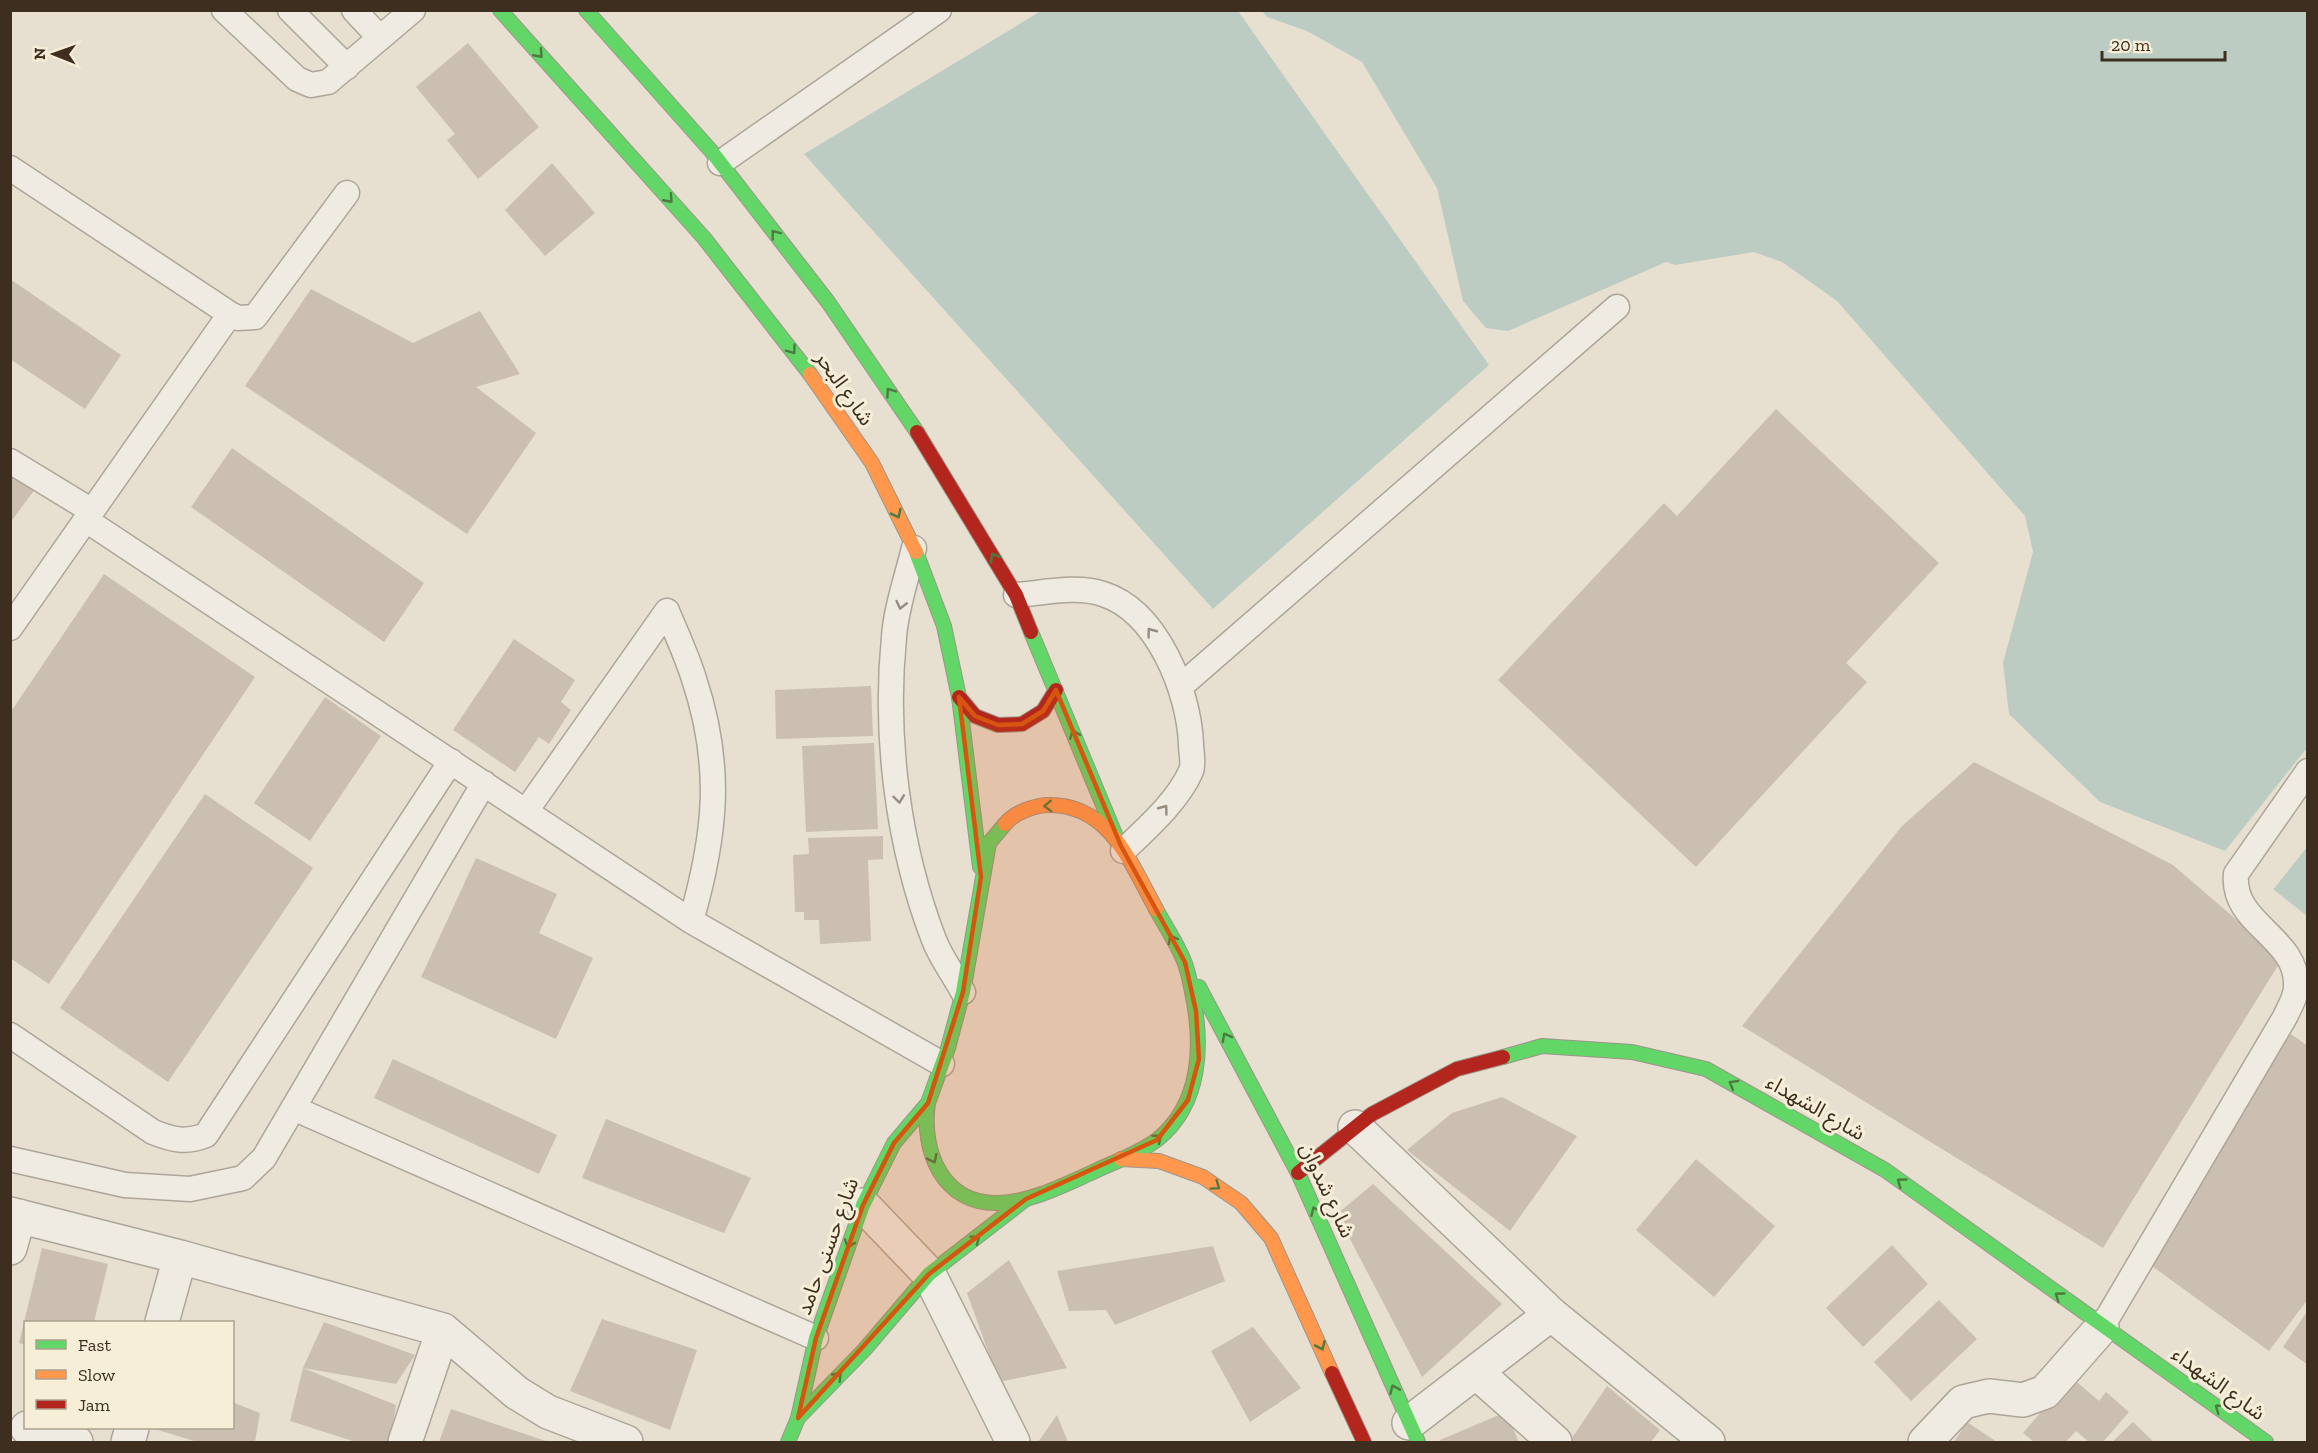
<svg xmlns="http://www.w3.org/2000/svg" width="2318" height="1453" font-family="'Zilla Slab','Noto Sans Arabic',serif">
<rect width="100%" height="100%" fill="#e7e0d1"/>
<path fill="#bcccc2" d="M1041,11h197l251,354 -276,244 -409,-455z
M1262,11h1045v905l-82,-65 -125,-49 -91,-88 -6,-51 30,-111 -8,-36 -188,-215 -55,-39 -28,-10 -79,13 -9,-3 -158,69 -22,-3 -23,-27 -26,-113 -75,-126 -55,-31 -40,-14z"/>
<path fill="#e7e0d1" d="M2307,748v99l-34,43 -48,-39z"/>
<path fill="#cbbfb2" d="M468,43l71,84 -61,52 -31,-39 8,-6 -39,-47z
M552,163l43,50 -50,43 -40,-46z
M10,279l111,76 -36,54 -75,-50z
M311,289l102,54 67,-32 40,63 -44,13 60,46 -69,101 -222,-148z
M1776,409l163,154 -93,100 21,19 -171,185 -198,-187 166,-177 13,13z
M232,448l192,135 -40,59 -193,-135z
M10,465l28,20 -28,38z
M104,574l151,103 -206,307 -39,-26v-245z
M514,639l61,41 -14,22 10,8 -22,34 -10,-7 -24,35 -62,-42z
M871,686l2,50 -97,3 -1,-49z
M325,697l56,39 -71,105 -56,-38z
M874,743l4,86 -72,3 -4,-86z
M1974,762l199,103 109,94 -179,289 -361,-222 160,-200z
M205,794l108,74 -145,214 -108,-74z
M883,836v23l-15,1 3,81 -51,3 -1,-24h-15v-8h-9l-2,-57 16,-1 -1,-16z
M476,858l81,36 -18,39 54,25 -37,81 -135,-62z
M2284,1029l24,17v253l-39,52 -124,-90z
M393,1059l164,76 -18,39 -165,-76z
M1502,1097l75,39 -67,95 -103,-81 45,-37z
M606,1119l145,59 -27,55 -142,-55z
M1696,1159l79,67 -61,71 -78,-67z
M1373,1184l129,120 -80,73 -85,-163z
M1892,1245l36,39 -65,63 -37,-39z
M1213,1246l12,35 -110,44 -9,-15 -37,1 -12,-40z
M42,1248l66,16 -14,58h-68v23l-7,-2z
M1009,1260l58,108 -68,14 -32,-89z
M1939,1300l38,39 -66,62 -37,-39z
M2308,1310v55l-25,-18z
M602,1319l95,31 -27,80 -100,-39z
M324,1322l91,33 -19,29 -93,-16 93,37 -6,37h-34l-66,-21 13,-53z
M1253,1327l48,61 -51,34 -39,-71z
M2071,1377l28,24 7,-9 23,20 -26,30h-14l-13,-11 -10,11h-32l-11,-9z
M1607,1386l53,44 -9,12 -81,-1z
M232,1402l28,11 -5,29h-58l-45,-14h80z
M451,1409l89,30 9,3h-110z
M1506,1412l13,30h-78l-1,-2z
M1057,1415l11,27h-30z
M1967,1422l30,20h-43z
M2133,1422l21,20h-42z"/>
<g fill="none" stroke-linecap="round" stroke-linejoin="round">
<defs>
<path id="lane" d="M224,10l73,69 14,6 17,-3 85,-72
M290,10l57,57
M354,10l26,28
M720,163l219,-153
M10,168l220,146 8,4 17,-1 92,-124
M10,461l82,50
M86,520l605,401 251,143
M914,548c-7,29 -18,60 -20,89 -10,100 4,209 40,303 7,18 20,35 29,52
M1016,595c27,-2 61,-10 87,-1 54,17 86,97 88,150 0,7 3,20 0,27 -13,30 -45,58 -68,80
M667,611c9,22 20,45 27,68 29,87 22,155 -3,242
M10,628l220,-314
M1181,686l436,-379
M526,811l141,-200
M10,1035l143,97c20,8 33,11 53,3l245,-374
M293,1108l523,230
M10,1159l115,26 65,4 53,-11 21,-20 220,-375
M2102,1327l183,-310c4,-9 11,-20 11,-30 3,-50 -65,-62 -60,-113l72,-103"/>
<path id="street" d="M1355,1127l196,187
M863,1205l66,69 84,168
M10,1214l170,43 263,73 74,63 31,19 78,30
M10,1248l9,-32
M162,1322l18,-65
M1476,1372l79,70
M1409,1423l142,-109 157,128
M27,1428l49,14
M128,1442l4,-14
M405,1442l38,-112
M1925,1442l38,-40 26,-6 34,4 22,-8 57,-65"/>
<path id="fast" d="M500,10l204,228 106,136
M586,10l126,142 116,150 89,130
M916,552l28,74 15,71 21,170
M1031,632l84,202
M1199,987l99,186 120,269
M1503,1057l39,-11 90,6 74,17 179,101 381,272
M928,1103c-7,47 14,102 71,100 32,-1 65,-18 94,-31 21,-10 47,-19 65,-33 44,-36 45,-96 34,-147 -2,-10 -4,-22 -8,-31 -7,-18 -19,-35 -28,-52
M798,1418l67,-69 64,-75 97,-75
M788,1442l10,-24 18,-80 47,-133 31,-62 34,-40 20,-55 15,-56 26,-149 16,-19"/>
<path id="slow" d="M810,374l62,89 44,89
M1005,824c10,-12 30,-19 45,-19 60,0 81,59 106,104
M1121,1159l38,2 44,16 38,26 30,35 61,135"/>
<path id="jam" d="M917,432l99,163 15,37
M959,697l16,19 23,9 24,-1 21,-13 13,-21
M1298,1173l74,-59 85,-45 46,-12
M1332,1373l32,69"/>
</defs>
<use href="#lane" stroke="#ada599" stroke-width="27"/>
<use href="#street" stroke="#ada599" stroke-width="36"/>
<use href="#fast" stroke="#9c958a" stroke-width="16"/>
<use href="#slow" stroke="#9c958a" stroke-width="16"/>
<use href="#jam" stroke="#9c958a" stroke-width="16"/>
<use href="#lane" stroke="#efebe3" stroke-width="24"/>
<use href="#street" stroke="#efebe3" stroke-width="33"/>
<use href="#fast" stroke="#63d668" stroke-width="14"/>
<use href="#slow" stroke="#ff974d" stroke-width="14"/>
<use href="#jam" stroke="#b3261e" stroke-width="14"/>
</g>
<defs><path id="oneway-chevron" d="M-2-3.5L2.5 0L-2 3.5" fill="none" stroke-width="1.6" stroke-linecap="round" stroke-linejoin="round" transform="scale(1.5)"/></defs>
<g stroke="#4e7a40">
<use href="#oneway-chevron" transform="translate(539 54) rotate(48)"/>
<use href="#oneway-chevron" transform="translate(669 199) rotate(48)"/>
<use href="#oneway-chevron" transform="translate(775 234) rotate(-128)"/>
<use href="#oneway-chevron" transform="translate(792 350) rotate(55)"/>
<use href="#oneway-chevron" transform="translate(890 392) rotate(-125)"/>
<use href="#oneway-chevron" transform="translate(897 514) rotate(64)"/>
<use href="#oneway-chevron" transform="translate(994 557) rotate(-121)"/>
<use href="#oneway-chevron" transform="translate(1074 734) rotate(-112)"/>
<use href="#oneway-chevron" transform="translate(1048 806) rotate(178)"/>
<use href="#oneway-chevron" transform="translate(1172 939) rotate(-119)"/>
<use href="#oneway-chevron" transform="translate(1226 1037) rotate(-118)"/>
<use href="#oneway-chevron" transform="translate(1733 1084) rotate(-150)"/>
<use href="#oneway-chevron" transform="translate(1158 1138) rotate(-39)"/>
<use href="#oneway-chevron" transform="translate(933 1159) rotate(64)"/>
<use href="#oneway-chevron" transform="translate(1901 1182) rotate(-144)"/>
<use href="#oneway-chevron" transform="translate(1216 1186) rotate(35)"/>
<use href="#oneway-chevron" transform="translate(1315 1211) rotate(-114)"/>
<use href="#oneway-chevron" transform="translate(976 1239) rotate(-38)"/>
<use href="#oneway-chevron" transform="translate(849 1244) rotate(109)"/>
<use href="#oneway-chevron" transform="translate(2059 1296) rotate(-144)"/>
<use href="#oneway-chevron" transform="translate(1321 1346) rotate(66)"/>
<use href="#oneway-chevron" transform="translate(838 1376) rotate(-46)"/>
<use href="#oneway-chevron" transform="translate(1394 1389) rotate(-114)"/>
<use href="#oneway-chevron" transform="translate(2219 1408) rotate(-144)"/>
</g>
<g stroke="#968c82">
<use href="#oneway-chevron" transform="translate(901 605) rotate(103)"/>
<use href="#oneway-chevron" transform="translate(1151 632) rotate(-127)"/>
<use href="#oneway-chevron" transform="translate(899 799) rotate(83)"/>
<use href="#oneway-chevron" transform="translate(1164 809) rotate(-53)"/>
</g>
<path fill="#d7550e" fill-opacity="0.2" stroke="#d7550e" stroke-width="4.5" stroke-linejoin="round" d="M1056,690l65,156 64,116 11,49 3,48 -11,41 -31,40 -131,59 -97,75 -131,144 18,-80 47,-133 31,-62 34,-40 35,-111 18,-115 -22,-180 16,19 23,9 24,-1 21,-13z"/>
<g text-anchor="middle" dominant-baseline="central" stroke-width="6" stroke-linejoin="round" paint-order="stroke">
<g font-size="21" fill="#3d2e20" stroke="#f7eed8">
<text transform="translate(845 388) rotate(55)">شارع البحر</text>
<text transform="translate(1816 1107) rotate(30)">شارع الشهداء</text>
<text transform="translate(1328 1190) rotate(65)">شارع شدوان</text>
<text transform="translate(827 1246) rotate(-70)">شارع حسنى حامد</text>
<text transform="translate(2219 1383) rotate(36)">شارع الشهداء</text>
</g>
</g>
<rect width="2318" height="1453" fill="none" stroke="#3d2e20" stroke-width="24"/>
<rect x="24" y="1321" width="210" height="108" fill="#f7eed8" stroke="#ada18e" stroke-width="1.5"/>
<rect x="36" y="1340" width="30" height="9" fill="#63d668" stroke="#ada18e" stroke-width="1.5"/>
<text x="78" y="1351" font-size="18" fill="#3d2e20">Fast</text>
<rect x="36" y="1370" width="30" height="9" fill="#ff974d" stroke="#ada18e" stroke-width="1.5"/>
<text x="78" y="1381" font-size="18" fill="#3d2e20">Slow</text>
<rect x="36" y="1400" width="30" height="9" fill="#b3261e" stroke="#ada18e" stroke-width="1.5"/>
<text x="78" y="1411" font-size="18" fill="#3d2e20">Jam</text>
<g transform="translate(54 54) rotate(271)" stroke="#f7eed8" stroke-width="4.5" paint-order="stroke">
<path d="M0-4.5L10 22L0 15L-10 22Z" fill="#3d2e20"/>
<text y="-9" font-size="16" font-weight="bold" text-anchor="middle" fill="#3d2e20">N</text>
</g>
<path d="M2102 51v9h123v-9" fill="none" stroke="#3d2e20" stroke-width="3"/>
<text x="2111" y="51" font-size="18" fill="#3d2e20" stroke="#f7eed8" stroke-width="4.5" paint-order="stroke">20 m</text>
</svg>
